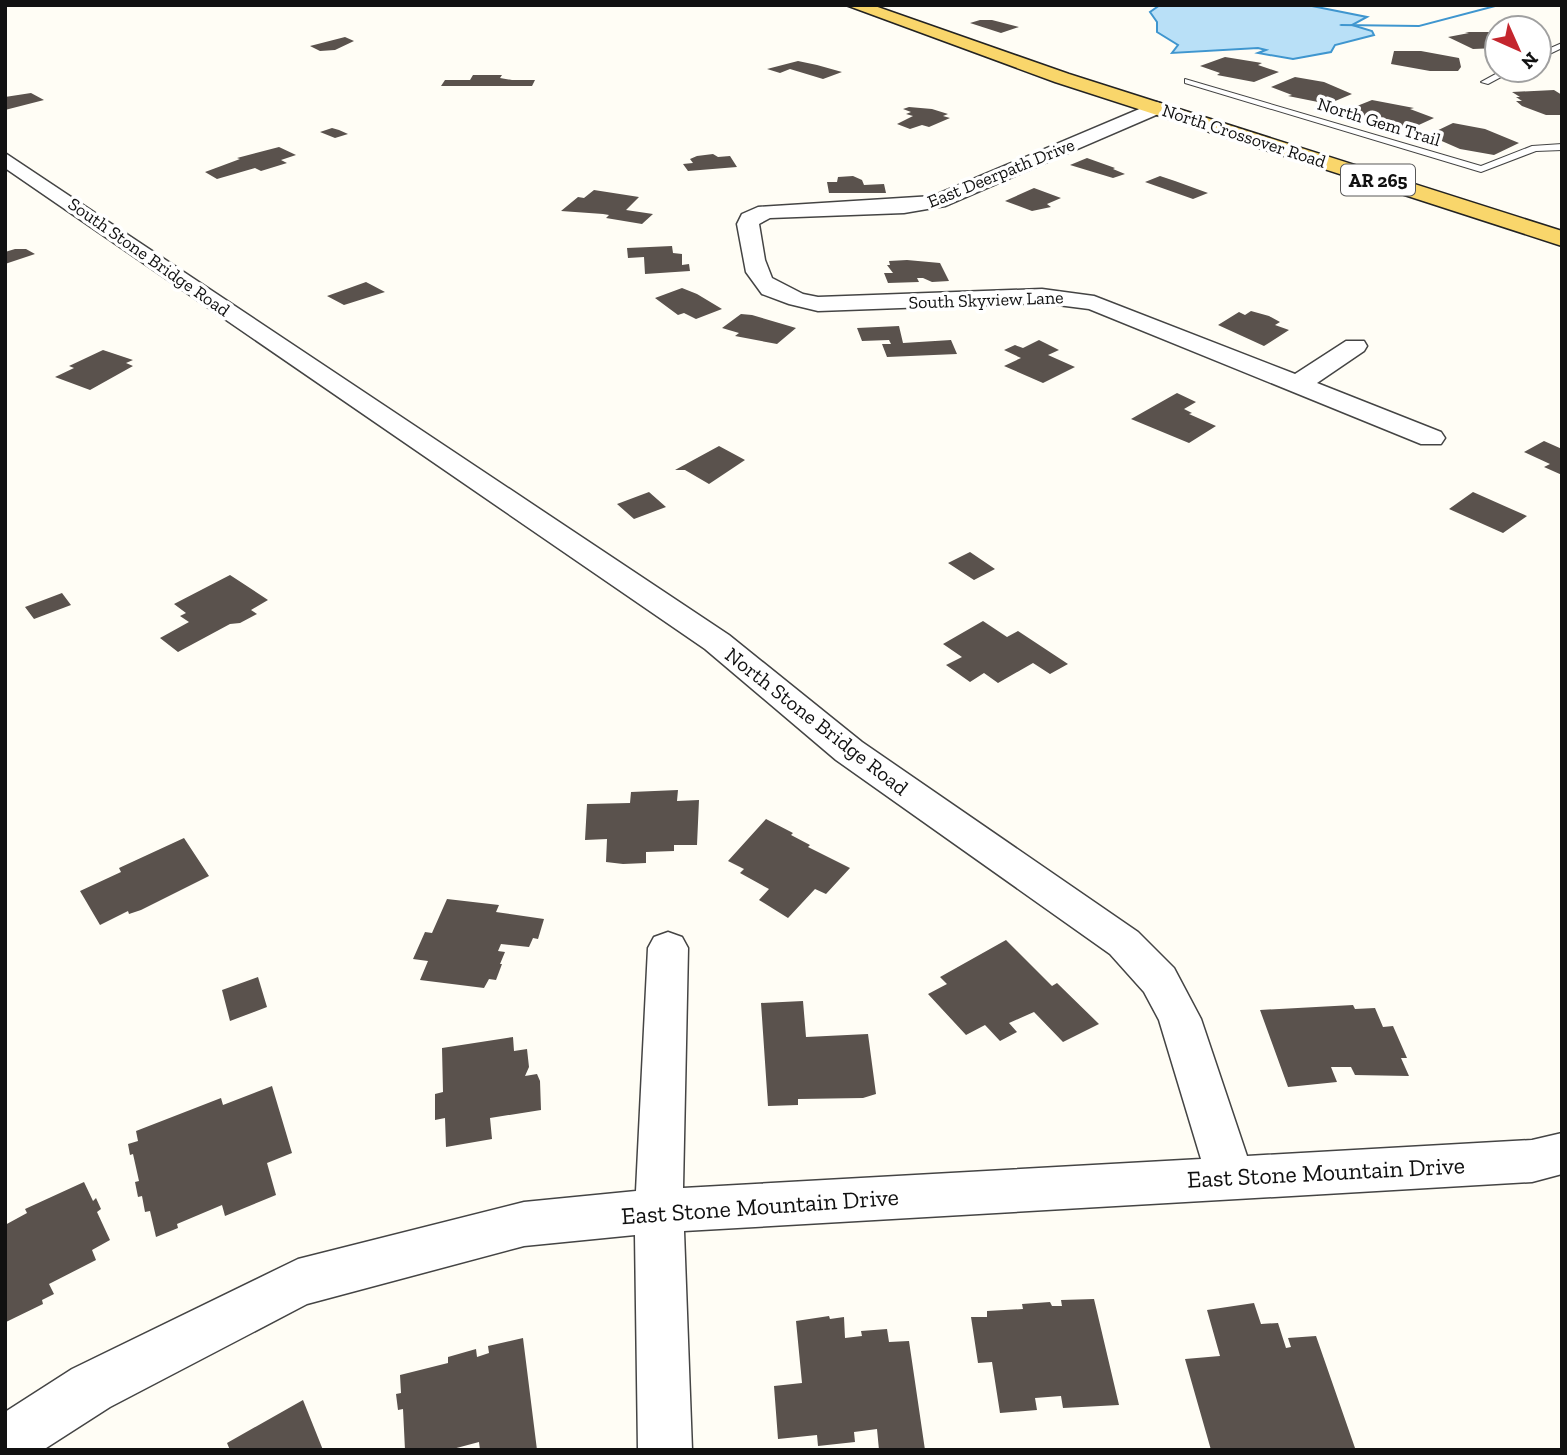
<svg xmlns="http://www.w3.org/2000/svg" width="1567" height="1455" font-family="'Zilla Slab',serif">
<rect width="100%" height="100%" fill="#fffdf5"/>
<path fill="#b9e0f7" stroke="#3f96cf" stroke-width="2" d="M1160,5h147l60,12 -15,8 20,6 2,4 -39,10 -4,7 -38,7 -35,-6 8,-3 -8,-2 -86,5 6,-8 -21,-13v-10l-7,-10z"/>
<g fill="none" stroke-linecap="round" stroke-linejoin="round">
<path fill="#3f96cf" fill-rule="evenodd" d="M1495,5h8l-84,22 -78,-1 -2,-1 2,-1 78,1z"/>
</g>
<path fill="#5a524d" d="M980,20h12l27,7 -18,6 -31,-10z
M1465,32h32v16l-24,1 -25,-12 21,-4z
M345,37l9,4 -19,9 -15,1 -10,-5z
M1394,51h27l38,7 2,9 -3,4h-28l-39,-7z
M1225,57l37,6 -4,2 21,7 -25,10 -37,-7 3,-2 -20,-7z
M798,61l19,4 25,7 -19,7 -33,-10 -10,4 -13,-4z
M473,75h29l-2,3 12,2h23l-3,6h-91l4,-6h25z
M1295,77l29,5 28,12 -24,10 -40,-8 4,-1 -21,-8z
M1554,90l8,5v20h-16l-24,-9 -6,-5h6l-6,-4h4l-8,-5z
M31,93l13,7 -39,10v-13z
M1372,100l42,8 -4,1 24,9 -24,11 -43,-8 3,-2 -23,-9z
M909,107l23,2 16,5 -5,2 7,2 -21,9 -7,-2 -12,4 -13,-5 16,-8 -7,-2 5,-2 -8,-3z
M1453,123l32,6 34,14 -25,12 -34,-6 -32,-14z
M332,128l7,2 9,4 -13,4 -15,-6z
M279,147l17,8 -15,5 6,3 -26,8 -6,-3 -38,11 -12,-7 35,-13 -3,-1z
M713,154l5,3 12,-1 7,11 -49,4 -5,-7 10,-1 -3,-4 7,-3z
M1087,158l28,10 -2,1 12,5 -12,4 -43,-13z
M853,176l9,4 2,5 20,-1 2,9h-57l-2,-11h10l1,-5z
M1160,176l15,5 33,12 -15,6 -48,-17z
M1034,188l27,10 -14,6 4,3 -19,4 -27,-10z
M594,190l45,7 -13,13 27,4 -11,10 -36,-6 3,-3 -6,-1 -42,-3 17,-14 6,1z
M672,246l1,7 9,1v11l7,-1 1,7 -45,3 -1,-17 -16,1 -1,-10z
M15,249h11l9,5 -30,10v-12z
M907,260l33,3 9,18 -17,1 -9,-4h-6l2,4 -31,1 -4,-10h9l-6,-8h3l-1,-4z
M366,282l19,10 -41,13 -17,-9z
M682,288l15,6 25,15 -26,10 -12,-6 -6,2 -23,-17z
M1251,311l18,5 11,6 -5,3 14,5 -25,16 -46,-21 21,-13 6,3z
M741,314l11,1 44,13 -19,16 -42,-8 4,-3 -17,-5z
M899,326l4,17 48,-3 6,14 -70,3 -5,-13h9l-2,-4 -27,1 -5,-13z
M1039,340l20,10 -11,5 27,12 -32,16 -39,-17 17,-8 -17,-8 11,-5 8,3z
M103,350l30,10 -7,3 7,3 -43,24 -35,-13 19,-9 -5,-2z
M1177,393l19,9 -12,7 8,4 -3,1 27,12 -27,17 -58,-24z
M1544,441l18,8v26l-18,-8 6,-3 -26,-12z
M719,446l26,14 -36,24 -24,-14h-10z
M649,492l17,15 -32,12 -17,-15z
M1473,492l54,24 -24,17 -54,-24z
M970,552l25,17 -21,11 -26,-17z
M230,575l38,25 -17,10 6,4 -17,9 -10,1 -52,28 -18,-14 29,-16 -9,-6 6,-3 -12,-9z
M62,593l9,12 -37,14 -9,-12z
M983,621l24,16 11,-6 50,33 -18,10 -17,-11 -35,20 -14,-10 -14,9 -24,-17 16,-8 -19,-13z
M678,790l-1,11 22,-1 -2,45h-23v6l-28,1v11l-23,1 -17,-2 1,-23 -22,1 2,-36 43,-1 1,-11z
M766,819l27,14 -2,2 19,10 -2,2 42,21 -24,26 -11,-5 -27,29 -29,-18 10,-11 -29,-16 4,-4 -16,-8z
M184,838l25,38 -68,34 -12,4 -1,-3 -28,14 -20,-34 41,-19 -2,-4z
M447,899l52,6 -3,7 48,7 -6,20 -5,-1 -4,9 -28,-3 -3,7 7,1 -5,12h2l-6,16 -7,-1 -5,9 -64,-8 8,-19 -15,-2 12,-27 7,1z
M1006,940l46,46 5,-3 42,41 -36,18 -29,-30 -25,11 8,9 -17,9 -15,-16 -19,10 -38,-41 19,-10 -7,-7z
M258,977l9,30 -37,14 -8,-31z
M803,1001l3,36 62,-3 8,60 -13,4 -65,1v6l-30,1 -7,-103z
M1353,1005l2,4 20,-1 8,19 10,-1 14,32h-6l8,18 -54,-1 -4,-8h-20l6,15 -49,5 -28,-77z
M513,1037l1,14 13,-2 2,18 -4,9 12,-2 3,7 1,29 -51,8 2,21 -46,8 -1,-29 -10,2v-26l8,-2 -1,-44z
M272,1086l20,67 -25,10 9,32 -51,21 -3,-11 -45,19 1,4 -22,9 -6,-26 -5,1 -3,-16 -4,1 -3,-15 4,-1 -6,-27 -3,1 -2,-11 10,-3 -2,-10 85,-33 2,7z
M84,1182l9,19 3,-3 5,11 -4,3 13,28 -18,10 4,10 -47,24 5,10 -12,6 1,4 -37,18 -1,-97 22,-12 -2,-4z
M1094,1299l25,106 -56,3 -2,-12 -26,2 2,12 -37,3 -8,-51 -14,1 -7,-46h16v-6l36,-2 -1,-5 28,-2 2,4h10l-1,-6z
M1254,1303l7,21 17,-1 8,25 5,-1 -3,-9 28,-2 39,112 -144,2 -26,-91 35,-3 -13,-46z
M829,1316l1,3 14,-2 1,21 17,-2 -1,-5 26,-2 2,13 20,-1 16,109h-46l-2,-21 -23,3 1,10 -37,4 -1,-11 -39,4 -4,-53 28,-3 -6,-62z
M523,1338l14,112h-57l-1,-8 -30,8h-44l-2,-41 -5,1 -2,-16 5,-1 -1,-18 48,-12v-6l28,-8 1,8 12,-4 -1,-7z
M303,1400l20,50h-93l-3,-7z"/>
<g fill="none" stroke-linecap="round" stroke-linejoin="round">
<defs>
<path id="lane" d="M1562,43v5l-23,11v-6z
M1503,70h11l-26,14 -7,-2z
M1185,79l296,87 51,-20 30,-2v6l-26,1 -55,21 -296,-89z"/>
<path id="street" d="M1156,102l7,2 2,4 -2,4 -218,94 -41,7 -134,5 -11,6 6,36 7,18 31,16 15,3 224,-8 52,7 201,78 51,-33h18l3,5 -3,5 -47,32 124,49 4,6 -4,6h-20l-332,-135 -47,-6 -224,8 -29,-7 -27,-10 -16,-22 -9,-48 5,-10 16,-7 175,-11z
M5,153l724,482 133,107 276,190 36,36 27,51 46,137 285,-16 30,-7v41l-30,8 -848,49 8,219h-54l-3,-215 -111,11 -217,58 -197,103 -67,43h-38v-38l67,-43 226,-110 226,-57 112,-11 12,-243 6,-11 14,-5 14,5 6,11 -5,240 518,-29 -42,-139 -15,-28 -34,-38 -274,-194 -131,-111 -700,-481z"/>
<path id="primary" d="M846,5h26l197,69 493,157v15l-507,-164z"/>
</defs>
<use href="#lane" stroke="#444" stroke-width="2"/>
<use href="#street" stroke="#444" stroke-width="3"/>
<use href="#primary" stroke="#222" stroke-width="3"/>
<use href="#lane" fill="#fff" fill-rule="evenodd"/>
<use href="#street" fill="#fff" fill-rule="evenodd"/>
<use href="#primary" fill="#f9d66b" fill-rule="evenodd"/>
</g>
<g text-anchor="middle" dominant-baseline="central" stroke-width="7" stroke-linejoin="round" paint-order="stroke">
<g font-size="18" fill="#111" stroke="#fff">
<text transform="translate(1379 122) rotate(17)">North Gem Trail</text>
<text transform="translate(1244 136) rotate(18)">North Crossover Road</text>
<text transform="translate(1001 173) rotate(-22)">East Deerpath Drive</text>
<text transform="translate(149 257) rotate(35)">South Stone Bridge Road</text>
<text transform="translate(986 300) rotate(-2)">South Skyview Lane</text>
</g>
<rect fill="#fff" stroke="#585858" stroke-width="2" x="1341" y="164.5" width="74" height="31" rx="5"/>
<g font-size="19" font-weight="bold" fill="#111">
<text x="1378" y="180">AR 265</text>
</g>
<g font-size="21" fill="#111" stroke="#fff">
<text transform="translate(817 721) rotate(38)">North Stone Bridge Road</text>
</g>
<g font-size="24" fill="#111" stroke="#fff">
<text transform="translate(1326 1172) rotate(-3)">East Stone Mountain Drive</text>
<text transform="translate(760 1206) rotate(-4)">East Stone Mountain Drive</text>
</g>
</g>
<rect width="1567" height="1455" fill="none" stroke="#111111" stroke-width="14"/>
<g transform="translate(1518 49) rotate(135)"><circle r="33" fill="#ffffff" stroke="#a0a0a0" stroke-width="2"/>
<path d="M0-5L12 26L0 18L-12 26Z" fill="#c4262e"/>
<text y="-10" font-size="19" font-weight="bold" text-anchor="middle" fill="#111111">N</text>
</g>
</svg>
